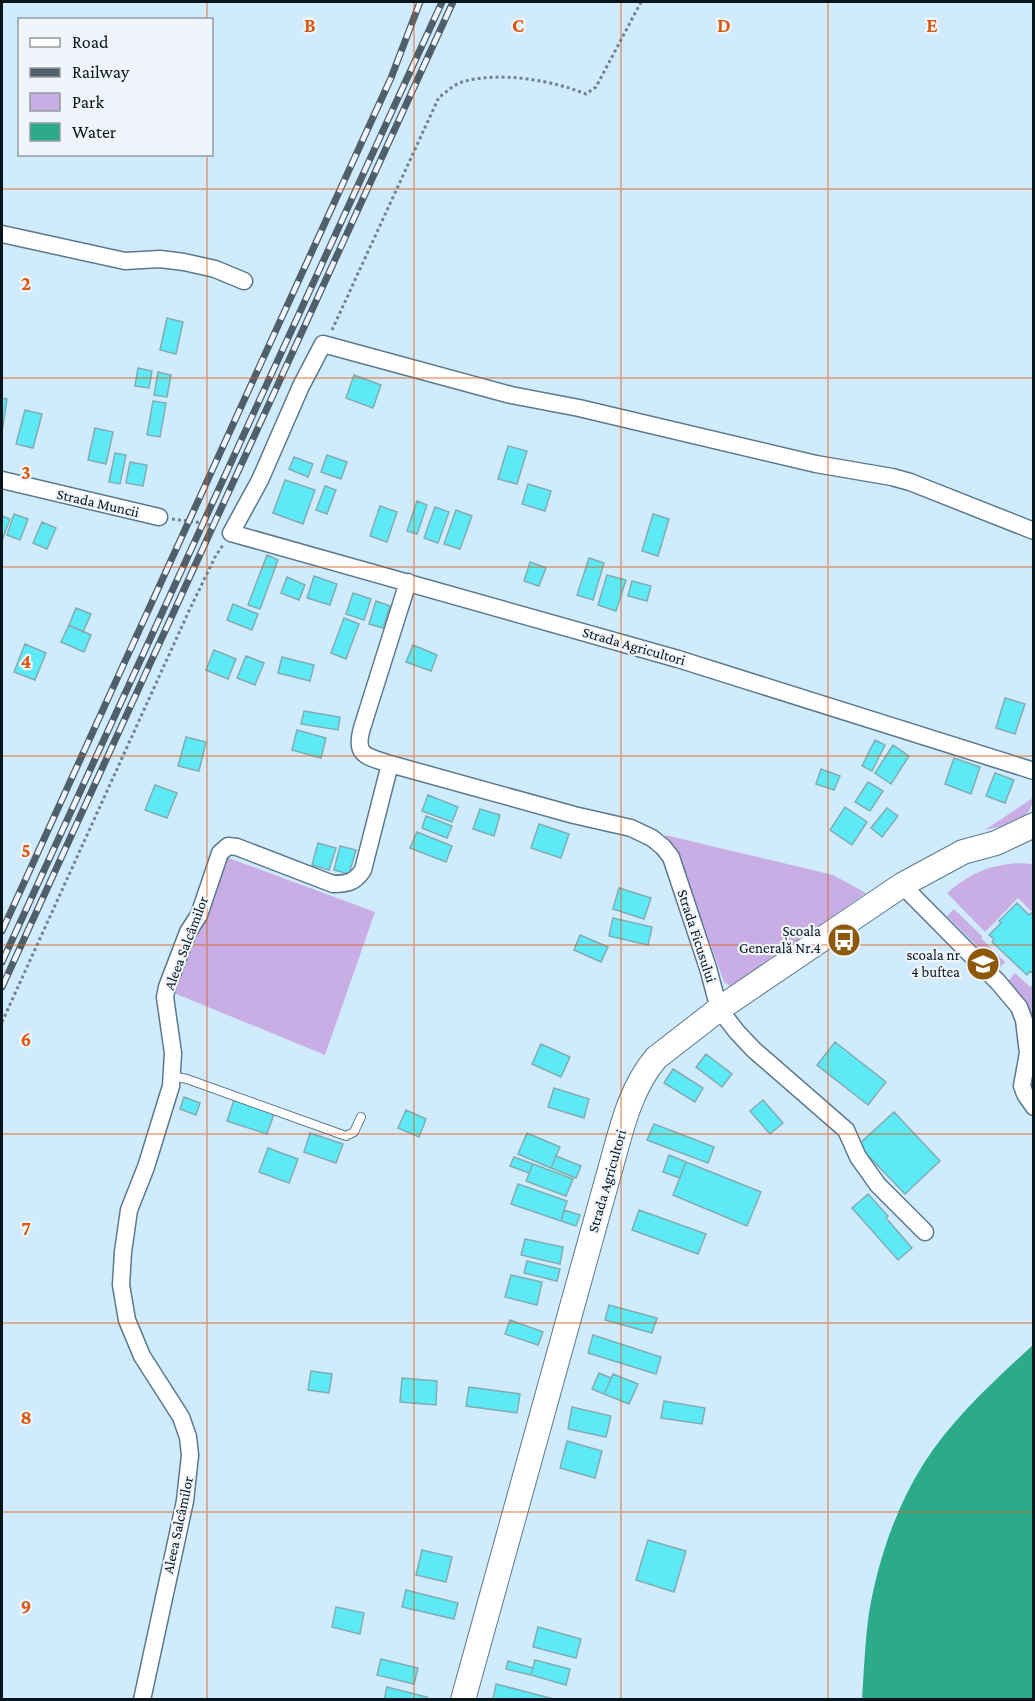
<svg xmlns="http://www.w3.org/2000/svg" width="1035" height="1701" font-family="'Crimson Pro',serif">
<rect width="100%" height="100%" fill="#d1ebfe"/>
<path fill="#c8aee5" d="M1033,798c-2,25 -27,27 -48,32z
M665,835l168,40 33,18 -130,91 -6,2 -6,-4 -39,-109 -18,-31z
M226,857l149,55 -50,143 -151,-62z
M1019,863l14,1v49l-15,-15 -33,34 -38,-39c25,-20 39,-27 72,-30z
M954,909l28,27 -1,2 24,24 -6,6 -52,-52z
M1015,973l15,14 3,-3v34l-25,-37z"/>
<path fill="#2bab89" d="M1033,1345v354h-171c2,-28 3,-58 7,-86 9,-53 27,-106 55,-150 29,-45 71,-83 109,-118z"/>
<path fill="#5ee9f7" stroke="#81adb1" stroke-width="1.5" d="M167,318l16,4 -7,32 -16,-4z
M138,368l14,3 -3,17 -14,-2z
M158,372l13,3 -4,22 -13,-2z
M354,375l27,10 -8,23 -27,-10z
M2,398l5,1 -5,33z
M153,401l13,2 -6,34 -13,-2z
M25,410l17,4 -9,34 -17,-4z
M95,428l18,4 -7,32 -18,-4z
M508,446l19,5 -10,33 -19,-5z
M115,453l11,2 -6,29 -11,-2z
M327,455l20,7 -6,17 -20,-7z
M294,457l19,7 -5,13 -19,-8z
M130,462l17,3 -4,21 -17,-3z
M285,480l30,10 -12,34 -30,-11z
M528,484l23,7 -6,20 -23,-7z
M325,486l11,4 -9,24 -11,-4z
M417,501l10,4 -10,29 -10,-3z
M380,506l17,6 -10,30 -17,-6z
M435,507l14,5 -11,31 -14,-5z
M456,510l16,6 -12,33 -16,-5z
M14,514l14,5 -8,21 -13,-5z
M653,514l16,5 -11,37 -16,-5z
M2,516l8,3 -8,22z
M42,522l14,6 -9,21 -14,-6z
M267,555l11,5 -18,49 -12,-4z
M589,558l15,5 -11,37 -16,-5z
M530,562l16,6 -7,18 -15,-5z
M607,575l19,5 -10,31 -18,-6z
M314,576l23,8 -7,21 -23,-7z
M287,577l18,8 -6,15 -18,-7z
M632,581l19,5 -4,15 -19,-5z
M353,593l18,6 -7,21 -18,-6z
M376,601l14,5 -7,22 -14,-4z
M233,604l25,10 -6,16 -25,-10z
M76,608l15,6 -8,18 -14,-7z
M344,618l15,6 -13,35 -15,-6z
M69,625l22,10 -7,17 -23,-10z
M25,644l21,9 -11,27 -21,-8z
M413,645l24,10 -6,16 -25,-9z
M214,650l22,9 -8,20 -22,-9z
M246,656l18,7 -9,22 -18,-7z
M282,657l32,8 -4,16 -32,-8z
M1005,698l20,6 -10,30 -19,-6z
M304,711l36,6 -2,13 -37,-6z
M297,730l29,8 -5,20 -29,-8z
M186,737l20,5 -7,29 -21,-5z
M875,740l10,5 -13,26 -10,-5z
M893,745l16,11 -18,28 -16,-11z
M954,758l26,9 -9,27 -26,-10z
M821,769l19,7 -6,14 -18,-6z
M995,773l19,7 -9,23 -19,-7z
M868,782l15,9 -13,20 -15,-9z
M155,785l22,8 -10,25 -22,-8z
M428,795l30,12 -6,15 -30,-11z
M845,807l22,15 -15,23 -22,-15z
M887,808l11,8 -16,21 -11,-9z
M480,809l20,6 -6,21 -21,-7z
M426,816l26,10 -5,12 -25,-10z
M539,824l30,10 -8,24 -30,-10z
M417,832l35,14 -6,16 -36,-14z
M318,843l18,5 -7,22 -17,-5z
M340,846l16,4 -7,24 -15,-4z
M619,888l32,10 -7,21 -31,-10z
M1017,903l12,12 2,-2 3,2v59l-4,-3 -3,4 -35,-33 2,-3 -5,-4 12,-12 -2,-2z
M613,918l39,9 -4,18 -39,-9z
M580,935l28,12 -7,15 -27,-12z
M835,1042l51,40 -18,23 -51,-40z
M541,1044l29,13 -9,20 -29,-13z
M706,1054l26,20 -10,13 -26,-20z
M673,1069l30,19 -8,14 -31,-19z
M554,1088l35,11 -5,19 -36,-11z
M184,1097l16,6 -4,12 -16,-6z
M234,1100l40,14 -7,20 -40,-13z
M763,1100l20,23 -13,11 -20,-23z
M406,1110l20,9 -7,18 -21,-9z
M894,1112l46,49 -35,33 -47,-49z
M654,1124l60,23 -6,16 -61,-23z
M310,1133l33,11 -7,19 -32,-11z
M527,1133l33,14 -9,21 -33,-14z
M268,1148l30,11 -9,24 -30,-11z
M669,1155l17,7 -6,16 -17,-6z
M556,1156l25,10 -5,12 -25,-10z
M514,1157l19,7 -4,9 -19,-7z
M686,1162l75,30 -14,34 -74,-31z
M533,1164l40,15 -7,17 -40,-15z
M518,1184l49,17 -6,20 -50,-17z
M868,1194l20,22 -2,2 26,30 -14,12 -46,-52z
M564,1210l16,5 -4,11 -15,-5z
M639,1210l67,24 -8,20 -66,-24z
M525,1239l38,8 -3,17 -39,-9z
M527,1261l33,8 -3,12 -33,-8z
M511,1275l31,7 -5,23 -32,-8z
M609,1305l48,13 -5,15 -47,-13z
M510,1320l33,12 -5,13 -33,-11z
M593,1335l68,22 -5,17 -68,-21z
M311,1371l21,3 -3,19 -21,-3z
M599,1373l12,5 -7,16 -12,-5z
M613,1374l25,10 -9,20 -25,-10z
M402,1378l35,3 -1,24 -36,-3z
M469,1387l51,7 -3,19 -51,-7z
M664,1401l41,7 -3,16 -41,-6z
M572,1407l39,9 -5,21 -38,-8z
M567,1441l35,10 -7,27 -35,-10z
M648,1540l38,11 -12,41 -38,-12z
M422,1550l30,7 -6,25 -30,-7z
M406,1590l52,13 -4,16 -52,-12z
M336,1607l28,6 -4,21 -28,-7z
M538,1627l43,12 -5,19 -43,-11z
M381,1659l37,9 -4,16 -37,-9z
M535,1660l35,9 -4,16 -35,-10z
M508,1661l25,7 -2,7 -25,-6z
M496,1684l58,15v1l-61,-1z
M387,1687l40,10 -1,3h-42z"/>
<g fill="none" stroke-linecap="round" stroke-linejoin="round">
<defs>
<path id="service" d="M172,1076l15,3 159,57 8,-4 7,-15"/>
<path id="minor" d="M2,234l123,27 35,-2 24,3 31,7 29,12
M2,480l157,37
M1034,531l-124,-49 -18,-5 -76,-13 -237,-56 -68,-13 -188,-51 -22,42 -41,94 -29,53 447,126 356,112
M408,582l-46,146c-8,28 4,28 28,36l184,51 57,13 21,10 11,9 8,10 37,111 11,41 18,23 17,18 92,80 12,27 20,28 47,47
M902,885l96,97 21,25 5,13 4,33 -6,33 3,8 9,13
M142,1700l43,-199 5,-46 -2,-18 -7,-20 -39,-61 -15,-36 -6,-35 2,-33 6,-42 17,-43 25,-81 2,-33 -8,-56 2,-10 21,-55 11,-17 21,-62 8,-7 9,1 96,37c15,0 22,-2 30,-14l27,-106"/>
<path id="secondary" d="M463,1700l145,-523c12,-41 20,-86 48,-119l63,-49 183,-124 61,-33 33,-9 38,-18"/>
</defs>
<use href="#service" stroke="#5b798e" stroke-width="10"/>
<use href="#minor" stroke="#5b798e" stroke-width="19"/>
<use href="#secondary" stroke="#5b798e" stroke-width="26"/>
<path stroke="#6f8390" stroke-width="3" stroke-dasharray="3 3" stroke-linecap="butt" d="M332,330l107,-233c7,-4 15,-13 23,-15 37,-11 89,-2 124,12l10,-7 45,-85
M172,519l31,4 16,5
M2,1022l186,-409 27,-56 8,-12"/>
<use href="#service" stroke="#fff" stroke-width="8"/>
<use href="#minor" stroke="#fff" stroke-width="16"/>
<use href="#secondary" stroke="#fff" stroke-width="24"/>
<defs>
<path id="rail" d="M2,931l389,-853 29,-76
M2,962l440,-960
M2,987l451,-985"/>
</defs>
<use href="#rail" stroke="#4f606b" stroke-width="7"/>
<use href="#rail" stroke="#eff5fa" stroke-width="4.5" stroke-dasharray="14" stroke-linecap="butt"/>
</g>
<path fill="none" stroke="#dd560d" stroke-width="1.5" stroke-opacity="0.55" d="M207,2v18M414,2v1698M621,2v1698M828,2v1698M207,154v1546M2,189h1032M2,378h1032M2,567h1032M2,756h1032M2,945h1032M2,1134h1032M2,1323h1032M2,1512h1032"/>
<defs>
<symbol id="bus-disc" viewBox="-11 -11 22 22"><circle r="9.5" fill="#8d5809" stroke="#eff5fa"/><path d="M-5-6H5V4H4V6H2V4H-2V6H-4V4H-5ZM-3.5-4V0h7V-4ZM-3.5 1.2v1.5H-2V1.2ZM2 1.2v1.5H3.5V1.2Z" fill="#fff"/></symbol>
<symbol id="school-disc" viewBox="-11 -11 22 22"><circle r="9.5" fill="#8d5809" stroke="#eff5fa"/><path d="M0-5L7-2L0 1L-7-2ZM-4 1L0 2.5L4 1V4Q0 6-4 4Z" fill="#fff"/></symbol>
</defs>
<g fill-rule="evenodd">
<use href="#bus-disc" x="825" y="921" width="38" height="38"/>
<use href="#school-disc" x="964" y="945" width="38" height="38"/>
</g>
<g text-anchor="middle" dominant-baseline="central" stroke-width="4.5" stroke-linejoin="round" paint-order="stroke">
<g font-size="15" fill="#08151c" stroke="#eff5fa">
<text transform="translate(98 503) rotate(13)">Strada Muncii</text>
<text transform="translate(634 646) rotate(16)">Strada Agricultori</text>
<text transform="translate(697 936) rotate(72)">Strada Ficusului</text>
<text transform="translate(186 943) rotate(-69)">Aleea Salcâmilor</text>
<text transform="translate(607 1181) rotate(-74)">Strada Agricultori</text>
<text transform="translate(178 1525) rotate(-78)">Aleea Salcâmilor</text>
</g>
<g font-size="15" fill="#08151c" stroke="#eff5fa" text-anchor="end">
<text x="821" y="931">Școala<tspan x="821" dy="17">Generală Nr.4</tspan></text>
<text x="960" y="955">scoala nr<tspan x="960" dy="17">4 buftea</tspan></text>
</g>
</g>
<g font-size="20" text-anchor="middle" font-weight="bold" fill="#dd560d" stroke="#eff5fa" stroke-width="4.5" stroke-linejoin="round" paint-order="stroke">
<text x="310" y="32">B</text>
<text x="518" y="32">C</text>
<text x="724" y="32">D</text>
<text x="932" y="32">E</text>
<text x="26" y="290">2</text>
<text x="26" y="479">3</text>
<text x="26" y="668">4</text>
<text x="26" y="857">5</text>
<text x="26" y="1046">6</text>
<text x="26" y="1235">7</text>
<text x="26" y="1424">8</text>
<text x="26" y="1613">9</text>
</g>
<rect width="1035" height="1701" fill="none" stroke="#08151c" stroke-width="6"/>
<rect x="18" y="18" width="195" height="138" fill="#eff5fa" stroke="#939ba1" stroke-width="1.5"/>
<rect x="30" y="38" width="30" height="9" fill="#ffffff" stroke="#939ba1" stroke-width="1.5"/>
<text x="72" y="48" font-size="18" fill="#08151c">Road</text>
<rect x="30" y="68" width="30" height="9" fill="#4f606b" stroke="#939ba1" stroke-width="1.5"/>
<text x="72" y="78" font-size="18" fill="#08151c">Railway</text>
<rect x="30" y="93" width="30" height="18" fill="#c8aee5" stroke="#939ba1" stroke-width="1.5"/>
<text x="72" y="108" font-size="18" fill="#08151c">Park</text>
<rect x="30" y="123" width="30" height="18" fill="#2bab89" stroke="#939ba1" stroke-width="1.5"/>
<text x="72" y="138" font-size="18" fill="#08151c">Water</text>
</svg>
